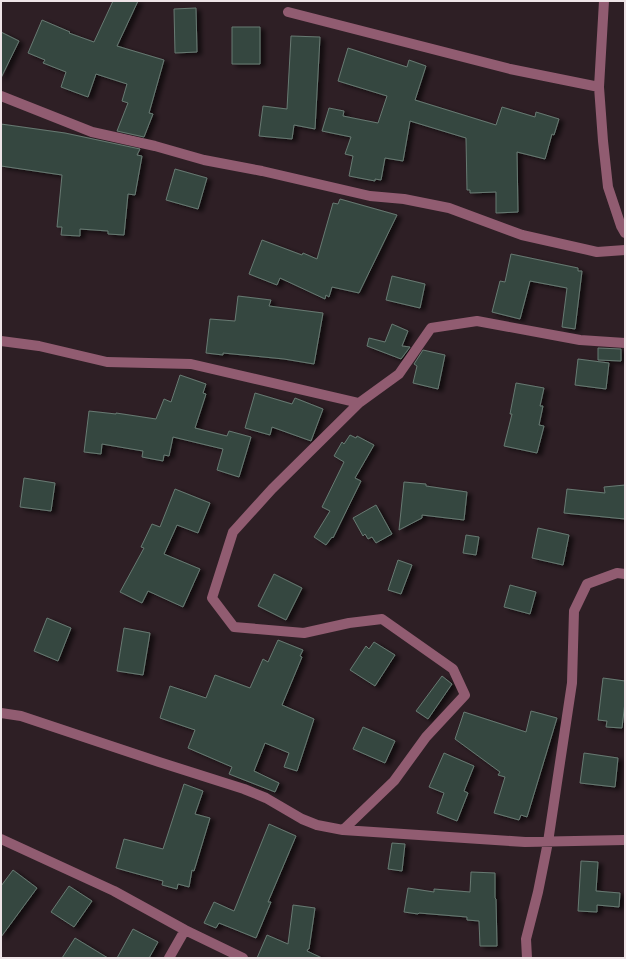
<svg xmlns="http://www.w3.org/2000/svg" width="626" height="959" font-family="'PT Serif',serif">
<defs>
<filter id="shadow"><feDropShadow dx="4.5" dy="2.5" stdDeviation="2" flood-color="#0009"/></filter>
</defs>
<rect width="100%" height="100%" fill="#2e1f25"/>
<path fill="#364741" stroke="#677a72" filter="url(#shadow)" d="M113,1h25l-21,45 47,14 -15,53 4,1 -9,23 -27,-6 11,-28 -6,-2 5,-17 -31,-10 -8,23 -27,-10 5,-15 -23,-9 2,-3 -17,-7 14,-33 28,12 -1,1 25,9z
M196,8l1,44 -22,1 -1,-44z
M232,27h28v37h-28z
M1,32l18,9 -18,37z
M291,36l29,1 -5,92 -21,-4 -2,14 -33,-3 4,-30 24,3z
M348,48l59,19 2,-7 17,6 -11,34 81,25 6,-18 33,10 1,-5 23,7 -5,16 -2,-1 -7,25 -28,-7 1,60 -22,1v-21l-26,1v-3h-3l-1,-52 -56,-17 -7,40 -18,-3 -4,22 -6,-1v2l-26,-5 4,-20 -8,-2 6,-17 -29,-6 7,-23 15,3 -1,5 35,7 9,-27 -49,-15z
M1,124l64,9 75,16 -3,6 5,1 -7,39 -7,-1 -4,41 -16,-1v-3l-28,-2v7l-19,-1 1,-8h-5l5,-52 -61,-9z
M175,169l32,9 -9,31 -32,-9z
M340,199l57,16 -38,78 -27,-6 -3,10 -3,-2 -1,4 -45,-21 -3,7 -28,-11 13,-34 40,15 1,-2 14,6 16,-56 5,1z
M511,254l67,14v3h4l-7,58 -13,-2 5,-39 -37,-7 -10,38 -28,-7 8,-31 5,1z
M392,276l33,8 -5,24 -34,-8z
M238,296l33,4 -2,6 54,7 -9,51 -30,-5 -61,-6v2l-17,-2 4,-34 25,2z
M392,324l16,7 -6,15 8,1 -9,12 -34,-13 2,-8 16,4z
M598,348l23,1v12l-23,-1z
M423,350l22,5 -7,34 -25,-6 4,-17 -3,-2z
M578,359l31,4 -3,26 -31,-4z
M180,375l26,9 -3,9 3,1 -11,34 32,8 2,-5 22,6 -12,40 -22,-7 6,-21 -50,-12 -4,19 -5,-1 -1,6 -21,-4 1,-6 -41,-7 -1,10 -17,-2 5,-41 27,3v-1l40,6 8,-20 7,3z
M516,383l28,5 -4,18h3l-4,19 5,1 -7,27 -33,-7 8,-32h-2z
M255,393l37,11 3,-6 28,11 -12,32 -39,-14 -2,8 -25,-7z
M350,435l6,3 1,-2 17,9 -19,33 6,3 -28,57 -1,-1 -6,8 -12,-8 16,-26 -8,-4 22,-45 -10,-6 8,-14 2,2z
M24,478l31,5 -4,28 -31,-4z
M404,482l22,2v2l41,6 -3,28 -42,-5v3l-23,12z
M625,485v34l-61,-6 3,-24 38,4 -1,-6z
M175,489l35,14 -12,30 -21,-8 -13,29 36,15 -17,38 -35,-16 -6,12 -22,-11 24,-44 -3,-1 11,-23 8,3z
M376,505l16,29 -16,9 -4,-6 -4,2 -3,-5 -2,2 -10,-18z
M538,528l31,7 -6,30 -31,-7z
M466,535l13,2 -3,18 -13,-2z
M398,560l14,5 -11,29 -13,-4z
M274,574l28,14 -16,32 -28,-14z
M510,585l26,7 -6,22 -26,-7z
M47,618l24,10 -13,33 -24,-10z
M124,628l26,5 -7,42 -26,-4z
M278,640l25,10 -3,6 2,1 -20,48 32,14 -17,52 -13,-4 5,-14 -24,-10 -11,28 25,12 -4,9 -46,-18 3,-7 -44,-19 7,-18 -35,-12 10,-32 36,12 9,-23 35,13 13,-29 5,3z
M374,642l21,13 -20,31 -25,-16 16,-24 3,3z
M442,676l10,8 -24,35 -12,-8z
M603,678l22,3v21l-3,26 -16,-1 1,-6 -9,-1z
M531,711l26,7 -30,99 -6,-2 -2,5 -25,-7 11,-36 -7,-2 2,-3 -45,-33 9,-27 62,20z
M363,727l32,14 -10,22 -32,-14z
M444,753l30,13 -10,25 4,2 -11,28 -20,-8 7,-20 -15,-6z
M584,753l34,5 -3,29 -35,-4z
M184,784l19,7 -8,23 15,4 -16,53 -2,-1 -3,17 -11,-3 -1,5 -15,-4 1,-4 -47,-13 8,-29 39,10z
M269,824l27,12 -28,66h3l-15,36 -37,-15 -3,5 -12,-5 10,-21 20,9z
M392,843l13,1 -3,27 -14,-2z
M581,861l17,1 -2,29 24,2 -1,14 -22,-2v7l-19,-1z
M13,870l24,18 -36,49v-51z
M471,872l24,1v25l1,1 1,47h-17l-1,-25 -12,-1v-3l-48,-4 -1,1 -14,-2 4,-24 26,4v-3l36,3z
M69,886l23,15 -18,26 -23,-15z
M293,905l22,3 -6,41h-1l-1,2 15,7h-65l10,-23 21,9z
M133,929l25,13 -9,16h-32z
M75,938l33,20h-46z"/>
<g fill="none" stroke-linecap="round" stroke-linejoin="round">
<path stroke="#915c71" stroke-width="10" d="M604,1l-5,86 4,54 5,46 13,39 4,7
M288,12l222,57 89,18
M1,96l91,36 63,14 49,14 58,11 108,25 34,3 45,9 73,27 75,17 28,-2
M1,341l38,5 68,16 84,2 168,39 40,-29 32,-46 46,-7 103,19 45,3
M1,713l20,3 138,46 85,27 22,9 36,21 15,6 26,5 182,12 100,-2
M343,830l51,-49 32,-44 39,-42 -12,-26 -71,-50 -33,4 -45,10 -70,-6 -22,-29 21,-66 39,-43 87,-86
M1,839l113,52 71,39 58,28
M169,958l16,-28
M527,958l-1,-19 12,-47 10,-50 24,-159 2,-72 13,-27 30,-11 8,1"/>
</g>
<rect width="626" height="959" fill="none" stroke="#eee4e7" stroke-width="4"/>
</svg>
